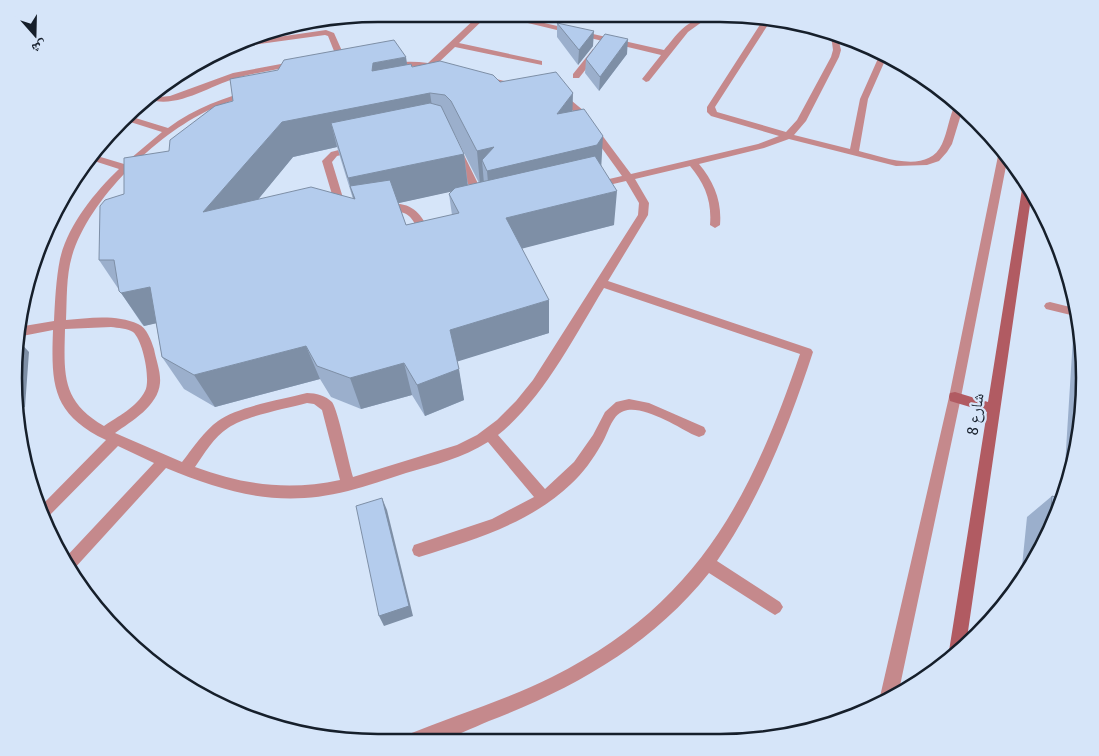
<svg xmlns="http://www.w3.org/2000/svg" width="1099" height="756" font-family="'Fira Sans Condensed','Noto Naskh Arabic',sans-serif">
<rect width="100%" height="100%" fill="#d6e5f9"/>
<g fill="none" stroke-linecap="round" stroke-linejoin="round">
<path fill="#c5898c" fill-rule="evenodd" d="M479,15l8,1 -28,27 83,18v4l-87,-18 -18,17 118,30 17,7 12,10 47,63 127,-30 21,-8 -68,-20 -4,-4v-5l56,-87h8l-56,87 2,5 69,20 11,-12 34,-63 2,-7 -2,-15 7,3 3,12 -2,7 -33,64 -12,14 56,14 10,-50 20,-45 7,2 -19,43 -9,52c24,6 69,24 83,-7 6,-13 7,-28 14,-41l7,5 -11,36 -5,8 -8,9 -12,4 -31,1 -107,-27 -25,9 -65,16c15,18 23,37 21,61l-5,3 -5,-3c2,-24 -5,-41 -20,-59l-55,13 14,24 -1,12 -40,66 203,68 2,3c-24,73 -52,145 -96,209l63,41 3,5 -3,5 -5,3 -5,-3 -61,-39c-57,72 -136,116 -220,148 -17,7 -36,17 -54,20 -10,2 -23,1 -34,1l3,-6c49,-20 100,-35 148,-59 144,-72 198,-176 248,-323l-196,-66c-30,49 -61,111 -106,147l47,54 29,-27 19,-27 12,-23 11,-10 13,-3 20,4 55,24 2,4 -2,4 -5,2 -5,-2c-16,-8 -52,-31 -70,-24 -13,4 -16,24 -23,34 -8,14 -18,28 -30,39 -42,40 -98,56 -152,73l-5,-2 -2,-5 2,-5 78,-26 42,-22 -46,-55c-25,16 -54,23 -82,31 -19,6 -39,13 -58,18 -67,17 -119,3 -182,-23l-93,102 -8,-12 89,-95 -36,-17 -73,74 -5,-13 66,-67c-54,-26 -55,-55 -53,-110l-36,7 1,-10 36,-6c1,-20 2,-42 6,-62 8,-34 34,-66 59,-90l-28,-9 3,-5 30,9 38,-32 -38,-12 5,-4 39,12c49,-36 107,-43 166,-54 30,-6 63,-16 94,-11zM419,66l25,4 105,28 17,7 12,10 44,61 -30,7v4l4,1 30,-7 13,22 -1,12 -105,165 -17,21 -19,19 -20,15 -20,10 -104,32c-4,-13 -15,-67 -21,-75 -6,-6 -16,-9 -25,-9 -24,6 -70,14 -89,28 -14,10 -25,27 -36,41l-67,-29c17,-12 43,-27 45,-50 1,-11 -4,-23 -6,-34 -3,-9 -7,-21 -16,-25 -21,-10 -50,-6 -72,-4 1,-20 0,-44 6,-64 17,-57 84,-121 137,-146 35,-17 75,-22 113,-29 32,-6 64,-14 97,-15zM111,327c7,1 16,1 22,5 10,8 18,49 12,59 -8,16 -28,26 -41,35 -43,-25 -40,-52 -39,-97zM307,403l7,1 8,6 18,70c-51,11 -97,5 -145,-13 9,-13 19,-30 33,-39 17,-12 57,-19 79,-25z
M499,16h14l151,34c12,-14 22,-31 42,-31l-18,13 -39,49 -3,1 -4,-3 19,-24z
M326,30l8,3 8,18 -4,6 -12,2 -4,-2 12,-6 -6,-15 -3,-1 -87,12 13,-6z
M593,49l7,2 -21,27h-6v-4z
M297,61h3v4c-20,4 -41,7 -60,12 -28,7 -63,33 -92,22l5,-4 7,2 10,-1 63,-23z
M354,146l3,1v4l-20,5 -5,6 15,49 -5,3 -5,-3 -15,-50 9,-9z
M1002,149l6,7 -47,241 -60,284 -3,13 -18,11 -1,-4 70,-304 50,-246z
M458,150l5,3 22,45 -1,2h-8l-1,-2 -22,-45z
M400,204c19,3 24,17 32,32l-1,3h-8c-12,-22 -12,-31 -40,-26l-5,-3 5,-3z
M1050,302l28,7 1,8 -33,-8 -2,-3 2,-3z"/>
<path fill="#b15b62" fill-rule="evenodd" d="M1026,180l6,11 -66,454 -15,11 -2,-5 38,-239 -37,-11 -1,-4 1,-4 5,-1 33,10 35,-219z"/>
</g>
<path fill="#9bafcc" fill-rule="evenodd" d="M557,23l36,23 -15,19 -21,-28z
M627,54l-28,37 -14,-18 1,-14z
M407,65l5,2 88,15 72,29 29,55 13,59 -92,23 27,85 -92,28 7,39 -39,16 -13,-21 -51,14 -30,-12 -11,-18 -105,28 -31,-18 -22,-32 -6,-34 -12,3 -2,-2 -43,-64 25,-66 45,-43zM454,134l1,1 24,48 -11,2 -4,-31zM337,147l16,52h-95l35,-42zM452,191l-3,3 3,21 -46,10 -8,-22z
M1079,316l6,62 -7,71 -15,49 11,-177z
M1052,496l5,22 -33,63 -4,5 7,-69z"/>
<path fill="#7e8fa6" d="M594,31l-1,15 -15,19 1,-15z
M628,39l-1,15 -28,37 1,-14z
M406,57l5,33 19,3 5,34 -104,-4 6,24 -44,10 -73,89 -17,-34 79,-90 90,-51 1,-8z
M573,93l-1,34 -15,-13z
M603,136l-2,35 -111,34 -3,-34 -5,-11 2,24 -4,1 -3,-34 17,-4z
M464,154l4,34 -110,24 -8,-26 7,26 -9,-34z
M617,191l-3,34 -105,27 -3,-34z
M150,287l21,33 -27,6 -23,-33z
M549,300v33l-93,29 -6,-32z
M17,339l12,13 -4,55 -6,2z
M306,346l14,33 -105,28 -21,-32z
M404,363l8,32 -51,14 -11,-31z
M459,369l5,31 -39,16 -8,-31z
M382,498l5,12 26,106 -29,10 -5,-10z"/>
<path fill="#b4cced" stroke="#7e8fa6" d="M557,23l37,8 -15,19z
M605,34l23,5 -28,38 -14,-18z
M394,40l12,17 -33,6 -1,8 39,-7 1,3 28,-6 53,14 7,7 56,-10 17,21 -16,21 27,-5 19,27 -6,9 -110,26 -5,-11 12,-13 -17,4 -26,-50 -6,-6 -15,-2 -148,29 -79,90 108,-25 44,12 -5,-13 40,-6 16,45 53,-12 -10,-19 6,-6 140,-32 22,35 -111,27 43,82 -99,30 9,39 -42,16 -13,-22 -54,15 -33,-12 -11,-20 -112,29 -32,-18 -12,-70 -29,6 -2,-2 -5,-31h-15l1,-54 5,-6 19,-6v-36l45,-7 1,-11 45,-34 18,-5 -3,-22 48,-9 6,-10z
M430,103l11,3 23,48 -116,24 -17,-55z
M1052,496l11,4 -6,18 -8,16z
M382,498l27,108 -30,10 -23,-110z"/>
<g text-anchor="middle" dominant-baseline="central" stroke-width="4.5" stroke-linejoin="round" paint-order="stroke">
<g font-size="16" fill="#161f2b" stroke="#d6e5f9">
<text transform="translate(975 414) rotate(-81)">شارع 8</text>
</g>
</g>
<path d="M0 0H1099V756H0ZM378 22H720A356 356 0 0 1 1076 378V378A356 356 0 0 1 720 734H378A356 356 0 0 1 22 378V378A356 356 0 0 1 378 22Z" fill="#d6e5f9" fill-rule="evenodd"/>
<path fill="none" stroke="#161f2b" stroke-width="2.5" d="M378 22H720A356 356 0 0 1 1076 378V378A356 356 0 0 1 720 734H378A356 356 0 0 1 22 378V378A356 356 0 0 1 378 22Z"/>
<g transform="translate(35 35) rotate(160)" stroke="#d6e5f9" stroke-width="4" paint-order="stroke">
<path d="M0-4L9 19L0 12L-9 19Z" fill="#161f2b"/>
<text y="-8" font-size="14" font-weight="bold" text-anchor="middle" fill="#161f2b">ش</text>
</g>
</svg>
